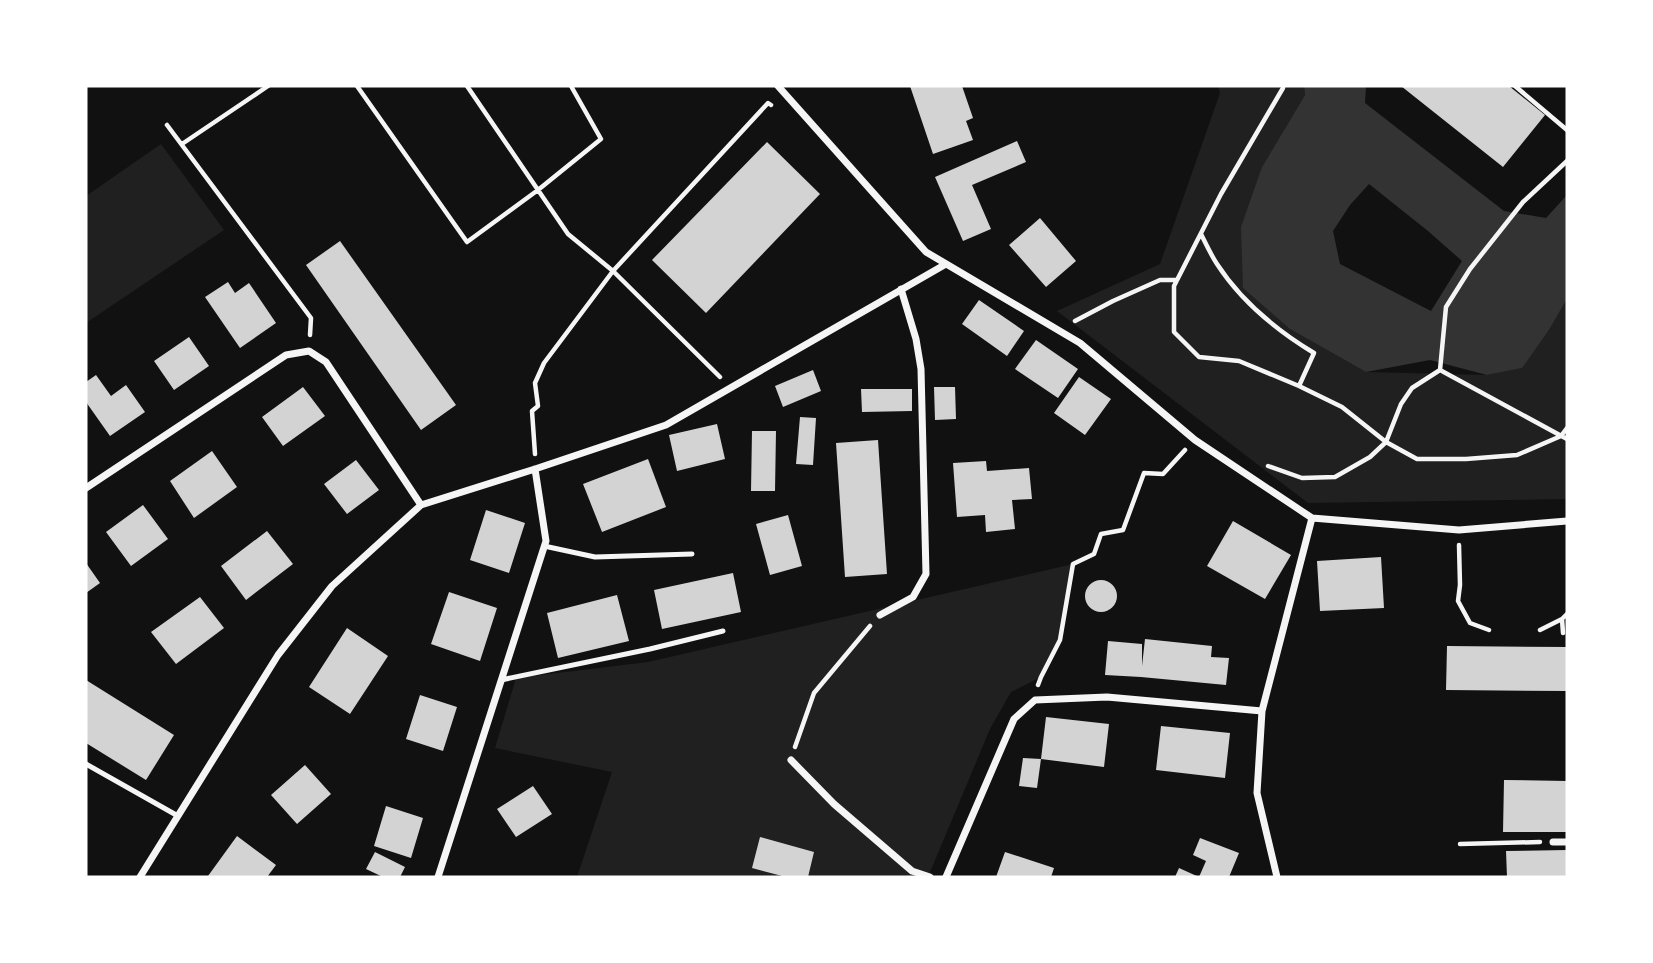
<svg xmlns="http://www.w3.org/2000/svg" width="1653" height="963" font-family="'Roboto Condensed',sans-serif">
<rect width="100%" height="100%" fill="#111"/>
<path fill="#202020" d="M1218,86h86l1,9 -43,72 28,162 76,43 121,3 34,-7 28,-38 18,-31v200l-259,4 -251,-192 103,-47 60,-171z
M161,144l63,86 -138,93v-127z
M1073,564l-13,76 -19,37 -30,15 -21,37 -62,148h-351l35,-105 -117,-24 21,-70 132,-16z"/>
<path fill="#333" fill-rule="evenodd" d="M1304,86h62l-1,17 139,108 42,7 21,-23v104l-18,31 -27,38 -35,7 -57,-15 -64,12 -76,-43 -47,-41 -2,-61 21,-60 43,-72zM1369,184l59,47 34,30 -31,50 -91,-47 -7,-33 17,-26z"/>
<path fill="#d3d3d3" d="M910,86h46l1,1 5,-1 11,32 -7,3 7,19 -40,14z
M1401,86h108l36,29 -42,52z
M1017,141l9,21 -54,23 19,44 -28,12 -28,-64z
M767,142l53,52 -114,119 -54,-53z
M1040,218l36,43 -30,26 -37,-42z
M340,241l116,164 -35,25 -115,-165z
M228,282l7,11 14,-10 27,40 -36,25 -35,-51z
M979,300l45,31 -17,25 -45,-32z
M189,337l20,29 -35,24 -20,-29z
M1036,340l42,29 -20,29 -43,-29z
M813,370l8,21 -38,16 -8,-21z
M96,375l15,21 15,-11 19,27 -35,24 -24,-34v-20z
M1079,377l32,22 -26,36 -31,-22z
M303,387l22,29 -42,30 -21,-29z
M934,387h21l1,32 -21,1z
M861,389h51v22l-50,1z
M800,417l16,1 -3,47 -17,-1z
M717,424l8,35 -48,12 -8,-36z
M752,431h24l-1,60h-24z
M878,440l9,134 -42,3 -9,-134z
M212,451l25,36 -43,31 -24,-37z
M648,459l18,48 -64,25 -19,-48z
M356,460l23,30 -32,24 -23,-30z
M986,461l1,10 42,-3 3,31 -20,1 3,29 -29,3 -1,-17 -28,2 -4,-54z
M143,505l25,34 -37,27 -25,-34z
M486,510l39,13 -16,50 -39,-13z
M788,515l14,51 -32,9 -14,-51z
M1233,521l58,34 -26,44 -58,-33z
M267,531l26,33 -47,36 -25,-34z
M1381,557l3,51 -64,3 -3,-50z
M86,563l14,20 -14,10z
M733,573l8,39 -79,17 -8,-39z
M1085 596a16 16 0 1 1 32 0a16 16 0 1 1-32 0Z
M449,592l48,16 -17,53 -49,-17z
M617,595l12,46 -71,17 -11,-45z
M200,597l24,31 -48,36 -25,-32z
M347,628l41,28 -38,58 -41,-27z
M1145,639l67,7 -1,11 18,1 -3,27 -85,-8 -36,-2 3,-34 34,3v22z
M1447,646l120,1v44l-121,-1z
M86,680l88,55 -28,45 -60,-37z
M420,695l37,12 -14,44 -37,-12z
M1046,717l63,7 -5,43 -63,-8z
M1161,726l69,7 -5,45 -69,-8z
M1023,758l18,1 -4,29 -18,-2z
M305,765l26,29 -34,30 -26,-29z
M1504,780l63,1v51h-64z
M533,786l19,28 -36,23 -19,-28z
M386,806l37,12 -12,40 -37,-12z
M237,836l39,29 -9,12h-56l-3,-1z
M760,837l54,15 -6,25h-22l-34,-9z
M1200,838l39,15 -10,24h-54l4,-9 20,9 7,-16 -13,-6z
M1567,850v27h-60l-1,-26z
M375,852l30,15 -5,10h-17l-17,-8z
M1005,852l49,16 -3,9h-55z"/>
<g fill="none" stroke-linecap="round" stroke-linejoin="round">
<path stroke="#f5f5f5" stroke-width="4.5" d="M357,86l110,156 71,-52 63,-51 -30,-53
M467,86l101,148 45,37 107,106
M1283,86v2l-62,106 -47,92v46l25,25 40,4 60,25 43,21 44,35 15,-38 11,-16 28,-18
M1515,86l52,44
M167,125l144,193 -1,17
M182,144l86,-58
M1201,234c5,10 10,21 16,30 24,37 59,66 97,89l-15,33
M1075,321l38,-20 47,-21h17
M1440,370l6,-63 24,-38 53,-67 44,-41
M1440,370l127,69
M535,454l-3,-43 6,-5 -3,-23 9,-20 69,-92 155,-168 3,2
M1268,466l34,12 33,-1 35,-20 16,-15 31,17h49l51,-4 44,-19 6,-8
M1459,545l1,40 -2,16 12,22 19,7
M1540,630l22,-11
M1563,633l-1,-14 5,-5
M1038,685l3,-8 19,-37 13,-76 21,-10 7,-20 22,-4 21,-57 19,1 22,-24
M795,747l19,-54 56,-67
M1460,844l80,-2"/>
<path stroke="#f5f5f5" stroke-width="5" d="M544,546l51,11 97,-3
M501,680l149,-31 73,-18
M86,764l92,52"/>
<path stroke="#f5f5f5" stroke-width="7" d="M778,86l148,166 154,91 115,97 117,78 147,12 108,-9
M86,488l200,-133 23,-4 17,11 95,143
M880,615l33,-18 13,-23 -5,-205 -5,-30 -15,-50
M791,760l43,44 78,67 18,6
M1553,842h14
M140,877l138,-222 54,-69 89,-81 114,-36 131,-44 280,-161
M438,877l108,-336 -11,-72
M946,877l68,-158 21,-19 72,-3 155,14
M1277,877l-20,-84 5,-82 50,-193"/>
</g>
<rect width="1653" height="963" fill="none" stroke="#ffffff" stroke-width="175"/>
</svg>
